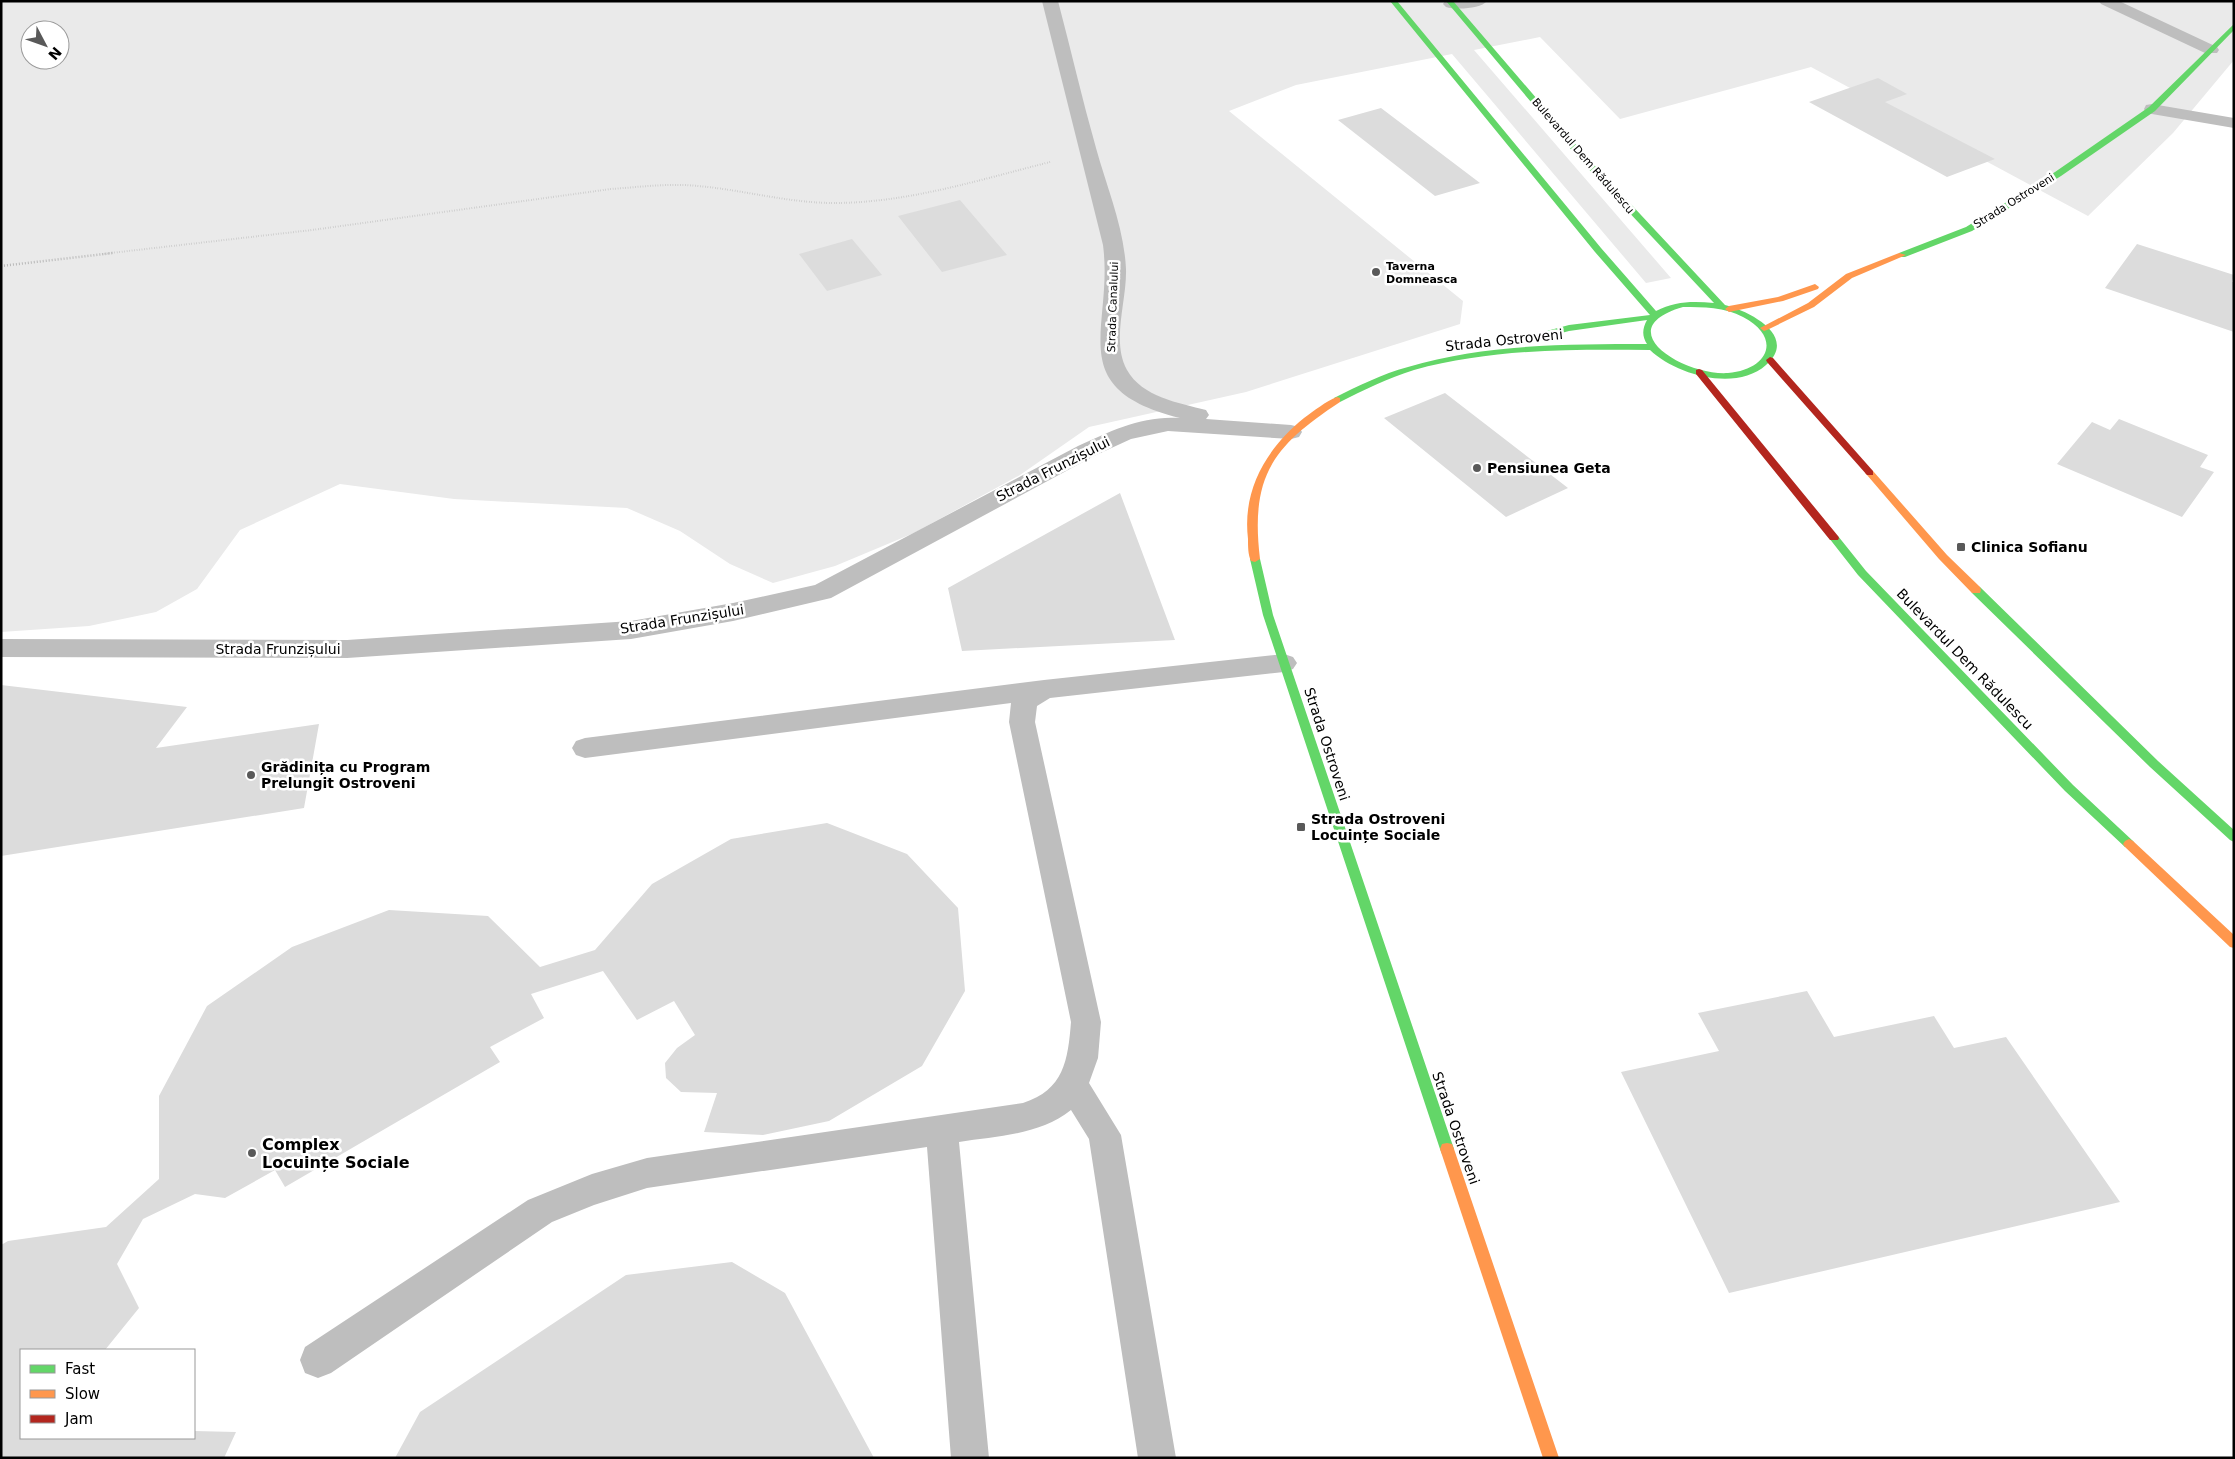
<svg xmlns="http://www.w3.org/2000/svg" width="2235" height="1459" font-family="'DejaVu Sans',sans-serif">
<rect width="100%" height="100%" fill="#fff"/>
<path fill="#eaeaea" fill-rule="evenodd" d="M1,1h2233v59l-61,73 -85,83 -277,-149 -191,52 -80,-82 -66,13 197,228 -25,5 -194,-229 -156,31 -67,26 234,190 -3,23 -214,68 -157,35 -69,48 -106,58 -79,33 -62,17 -43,-19 -50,-33 -53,-23 -173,-9 -114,-15 -100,46 -43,59 -41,23 -67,14 -88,6zM30,30h30v30h-30z"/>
<path fill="#dcdcdc" d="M1878,78l29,16 -22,8 110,57 -48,18 -138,-75z
M1381,108l99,75 -45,13 -97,-76z
M960,200l47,55 -65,17 -44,-56z
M852,239l30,36 -55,16 -28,-37z
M2137,244l97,31 -2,7h2v50l-129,-44z
M1445,393l123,95 -62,29 -122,-99z
M2119,419l89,36 -8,12 14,5 -32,45 -125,-53 35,-42 18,8z
M1120,493l55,147 -213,11 -14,-63z
M1,685l186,22 -31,41 163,-24 -15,84 -303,48z
M827,823l80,31 51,54 7,83 -43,75 -93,55 -66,14 -59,-3 13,-39 -36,-1 -15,-14 -1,-15 12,-15 18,-13 -21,-34 -37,19 -34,-49 -72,23 13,24 -54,29 10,15 -215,125 -10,-17 -50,28 -30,-4 -52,25 -26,45 22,44 -34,42h-84v88h173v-7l42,1 -12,26h-223v-213l7,-4 98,-14 53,-48v-83l48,-90 85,-59 97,-37 99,6 52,51 55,-17 57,-66 79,-45z
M1807,991l27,46 100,-21 20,32 52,-11 114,165 -391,91 -108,-221 98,-21 -21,-38z
M732,1262l53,31 89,165h-479l25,-46 206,-137z"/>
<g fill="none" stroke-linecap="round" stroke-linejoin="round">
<path stroke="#b8b8b8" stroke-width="2" stroke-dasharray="0.5 2" stroke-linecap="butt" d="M102,254l210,-24 299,-41c29,-2 58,-6 87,-3 46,4 90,17 136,17 73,0 145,-23 216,-41"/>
<path stroke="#b8b8b8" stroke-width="2.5" stroke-dasharray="1 2" stroke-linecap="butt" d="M1,266l112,-13"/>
<path fill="#bebebe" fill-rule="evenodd" d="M1445,1h42c-6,8 -31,9 -41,6l-3,-3z
M2099,1h20l98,46 2,3 -2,3h-12l-104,-49z
M2152,104l82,14v10l-88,-15 -2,-4 2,-4z
M1284,654l9,3 4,6 -4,6 -9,3 -234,26 -13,8 -2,16 66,300 -3,36 -9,25 32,52 55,323h-38l-49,-319 -18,-29c-31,25 -74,26 -112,32l30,316h-38l-24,-311 -280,41 -53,17 -42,17 -221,151 -13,5 -13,-5 -5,-13 5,-13 223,-147 64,-26 55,-16 376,-55c41,-13 45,-43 48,-81l-62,-300 2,-19 -426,55 -9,-3 -4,-7 4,-7 9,-3 459,-58z"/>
<path fill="#bebebe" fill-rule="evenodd" d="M1042,1h16c13,49 24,98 38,147 11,40 28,79 30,121 1,32 -15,72 1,101 15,27 52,33 79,40l3,5 -3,4 85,6 8,2 3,5 -3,5 -8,2 -123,-8 -37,8 -37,17 -263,142 -98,23 -102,18 -284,19 -346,-1v-18l346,1 284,-19 102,-18 82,-18 263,-139c32,-15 66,-31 102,-28 -119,-30 -66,-89 -77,-173z"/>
<path fill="#63d668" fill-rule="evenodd" d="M1390,1h7l204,247 55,63c19,-10 37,-10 58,-8l-135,-144 -133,-158h7l132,154 140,150c24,6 74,31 41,60 -30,27 -90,10 -116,-15 -79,-1 -159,-1 -236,20 -26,8 -50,20 -74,32h-6v-4c24,-12 48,-24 74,-31 77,-23 159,-23 239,-23 -5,-8 -5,-15 0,-24l-78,11 -38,10 -3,-1v-4l41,-11 81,-10 -55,-63zM1683,307c20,0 42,0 60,10 40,21 25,53 -15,56 -44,3 -121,-44 -45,-66z
M2234,24v6l-79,81 -94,65 -89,55 -67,26h-6v-4l67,-26 89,-55 94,-65z
M1834,535l4,1 28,35 207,214 60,56 2,3 -2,3h-8l-60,-56 -207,-216 -29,-37z
M1255,556l5,3 13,56 181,534 -2,5 -5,1 -5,-1 -2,-5 -177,-534 -13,-56z
M1976,586l4,1 178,174 76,69v12l-4,-2 -80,-73 -178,-174 -1,-3 1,-3z"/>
<path fill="#ff974d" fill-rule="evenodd" d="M1899,253l7,2 -54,23 -38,29 -47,23 -3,1 -4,-3 48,-25 38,-29z
M1815,284l4,3 -1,2 -35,12 -54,11 -4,-3 4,-3 49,-9z
M1337,397l3,1v4c-67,44 -90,74 -80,157l-5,3 -4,-1c-3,-6 -3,-15 -3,-22 -6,-50 19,-91 56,-121 10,-7 22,-17 33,-21z
M1870,470l3,1 74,84 33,32 1,3 -1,3h-8l-33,-34 -72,-84 -2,-2z
M2129,839l4,2 101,94v13l-4,-1 -105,-100 -2,-3 2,-3z
M1447,1143l5,1 2,5 105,309h-16l-103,-309 2,-5z"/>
<path fill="#b3261e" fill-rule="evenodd" d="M1770,357l3,1 100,113v4h-6l-100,-113 -1,-2z
M1699,369l3,1 136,166 1,2 -1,2h-8l-134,-166v-4z"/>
</g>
<g fill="#595959" stroke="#fff" stroke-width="2">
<circle cx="1376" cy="272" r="5"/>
<circle cx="1477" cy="468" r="5"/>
<rect x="1956" y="542" width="10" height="10" rx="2.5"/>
<circle cx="251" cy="775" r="5"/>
<rect x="1296" y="822" width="10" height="10" rx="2.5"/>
<circle cx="252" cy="1153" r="5"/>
</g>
<g text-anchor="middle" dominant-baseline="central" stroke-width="5" stroke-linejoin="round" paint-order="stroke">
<g font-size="11" fill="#000" stroke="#fff">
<text transform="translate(1583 156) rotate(49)">Bulevardul Dem Rădulescu</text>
<text transform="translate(2014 201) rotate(-32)">Strada Ostroveni</text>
<text transform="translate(1113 307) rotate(-88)">Strada Canalului</text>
</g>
<g font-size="11" font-weight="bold" fill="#000" stroke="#fff" text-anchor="start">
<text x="1386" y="266">Taverna<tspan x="1386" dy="13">Domneasca</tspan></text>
</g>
<g font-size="14" fill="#000" stroke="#fff">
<text transform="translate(1504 340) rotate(-6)">Strada Ostroveni</text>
<text transform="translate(1053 469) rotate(-27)">Strada Frunzișului</text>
<text transform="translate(682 619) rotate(-9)">Strada Frunzișului</text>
<text x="278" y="649">Strada Frunzișului</text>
<text transform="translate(1965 659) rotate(46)">Bulevardul Dem Rădulescu</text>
<text transform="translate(1327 744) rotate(72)">Strada Ostroveni</text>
<text transform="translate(1456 1128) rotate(71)">Strada Ostroveni</text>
</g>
<g font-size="14" font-weight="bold" fill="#000" stroke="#fff" text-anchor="start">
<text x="1487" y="468">Pensiunea Geta</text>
<text x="1971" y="547">Clinica Sofianu</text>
<text x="261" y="767">Grădinița cu Program<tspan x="261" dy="16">Prelungit Ostroveni</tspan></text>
<text x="1311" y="819">Strada Ostroveni<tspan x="1311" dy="16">Locuințe Sociale</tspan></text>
</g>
<g font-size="16" font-weight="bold" fill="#000" stroke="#fff" text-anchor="start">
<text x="262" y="1144">Complex<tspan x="262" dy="18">Locuințe Sociale</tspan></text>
</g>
</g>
<rect width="2235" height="1459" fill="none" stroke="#000000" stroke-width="5"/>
<rect x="20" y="1349" width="175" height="90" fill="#ffffff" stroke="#999999"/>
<rect x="30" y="1365" width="25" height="8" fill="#63d668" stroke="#999999"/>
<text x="65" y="1374" font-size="15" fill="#000000">Fast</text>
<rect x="30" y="1390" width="25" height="8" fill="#ff974d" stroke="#999999"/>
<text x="65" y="1399" font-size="15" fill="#000000">Slow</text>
<rect x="30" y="1415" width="25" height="8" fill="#b3261e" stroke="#999999"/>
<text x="65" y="1424" font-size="15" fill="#000000">Jam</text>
<g transform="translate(45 45) rotate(131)"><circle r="24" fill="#ffffff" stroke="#999999"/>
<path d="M0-4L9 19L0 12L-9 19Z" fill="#595959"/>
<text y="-8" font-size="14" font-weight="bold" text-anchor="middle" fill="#000000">N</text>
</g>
</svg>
